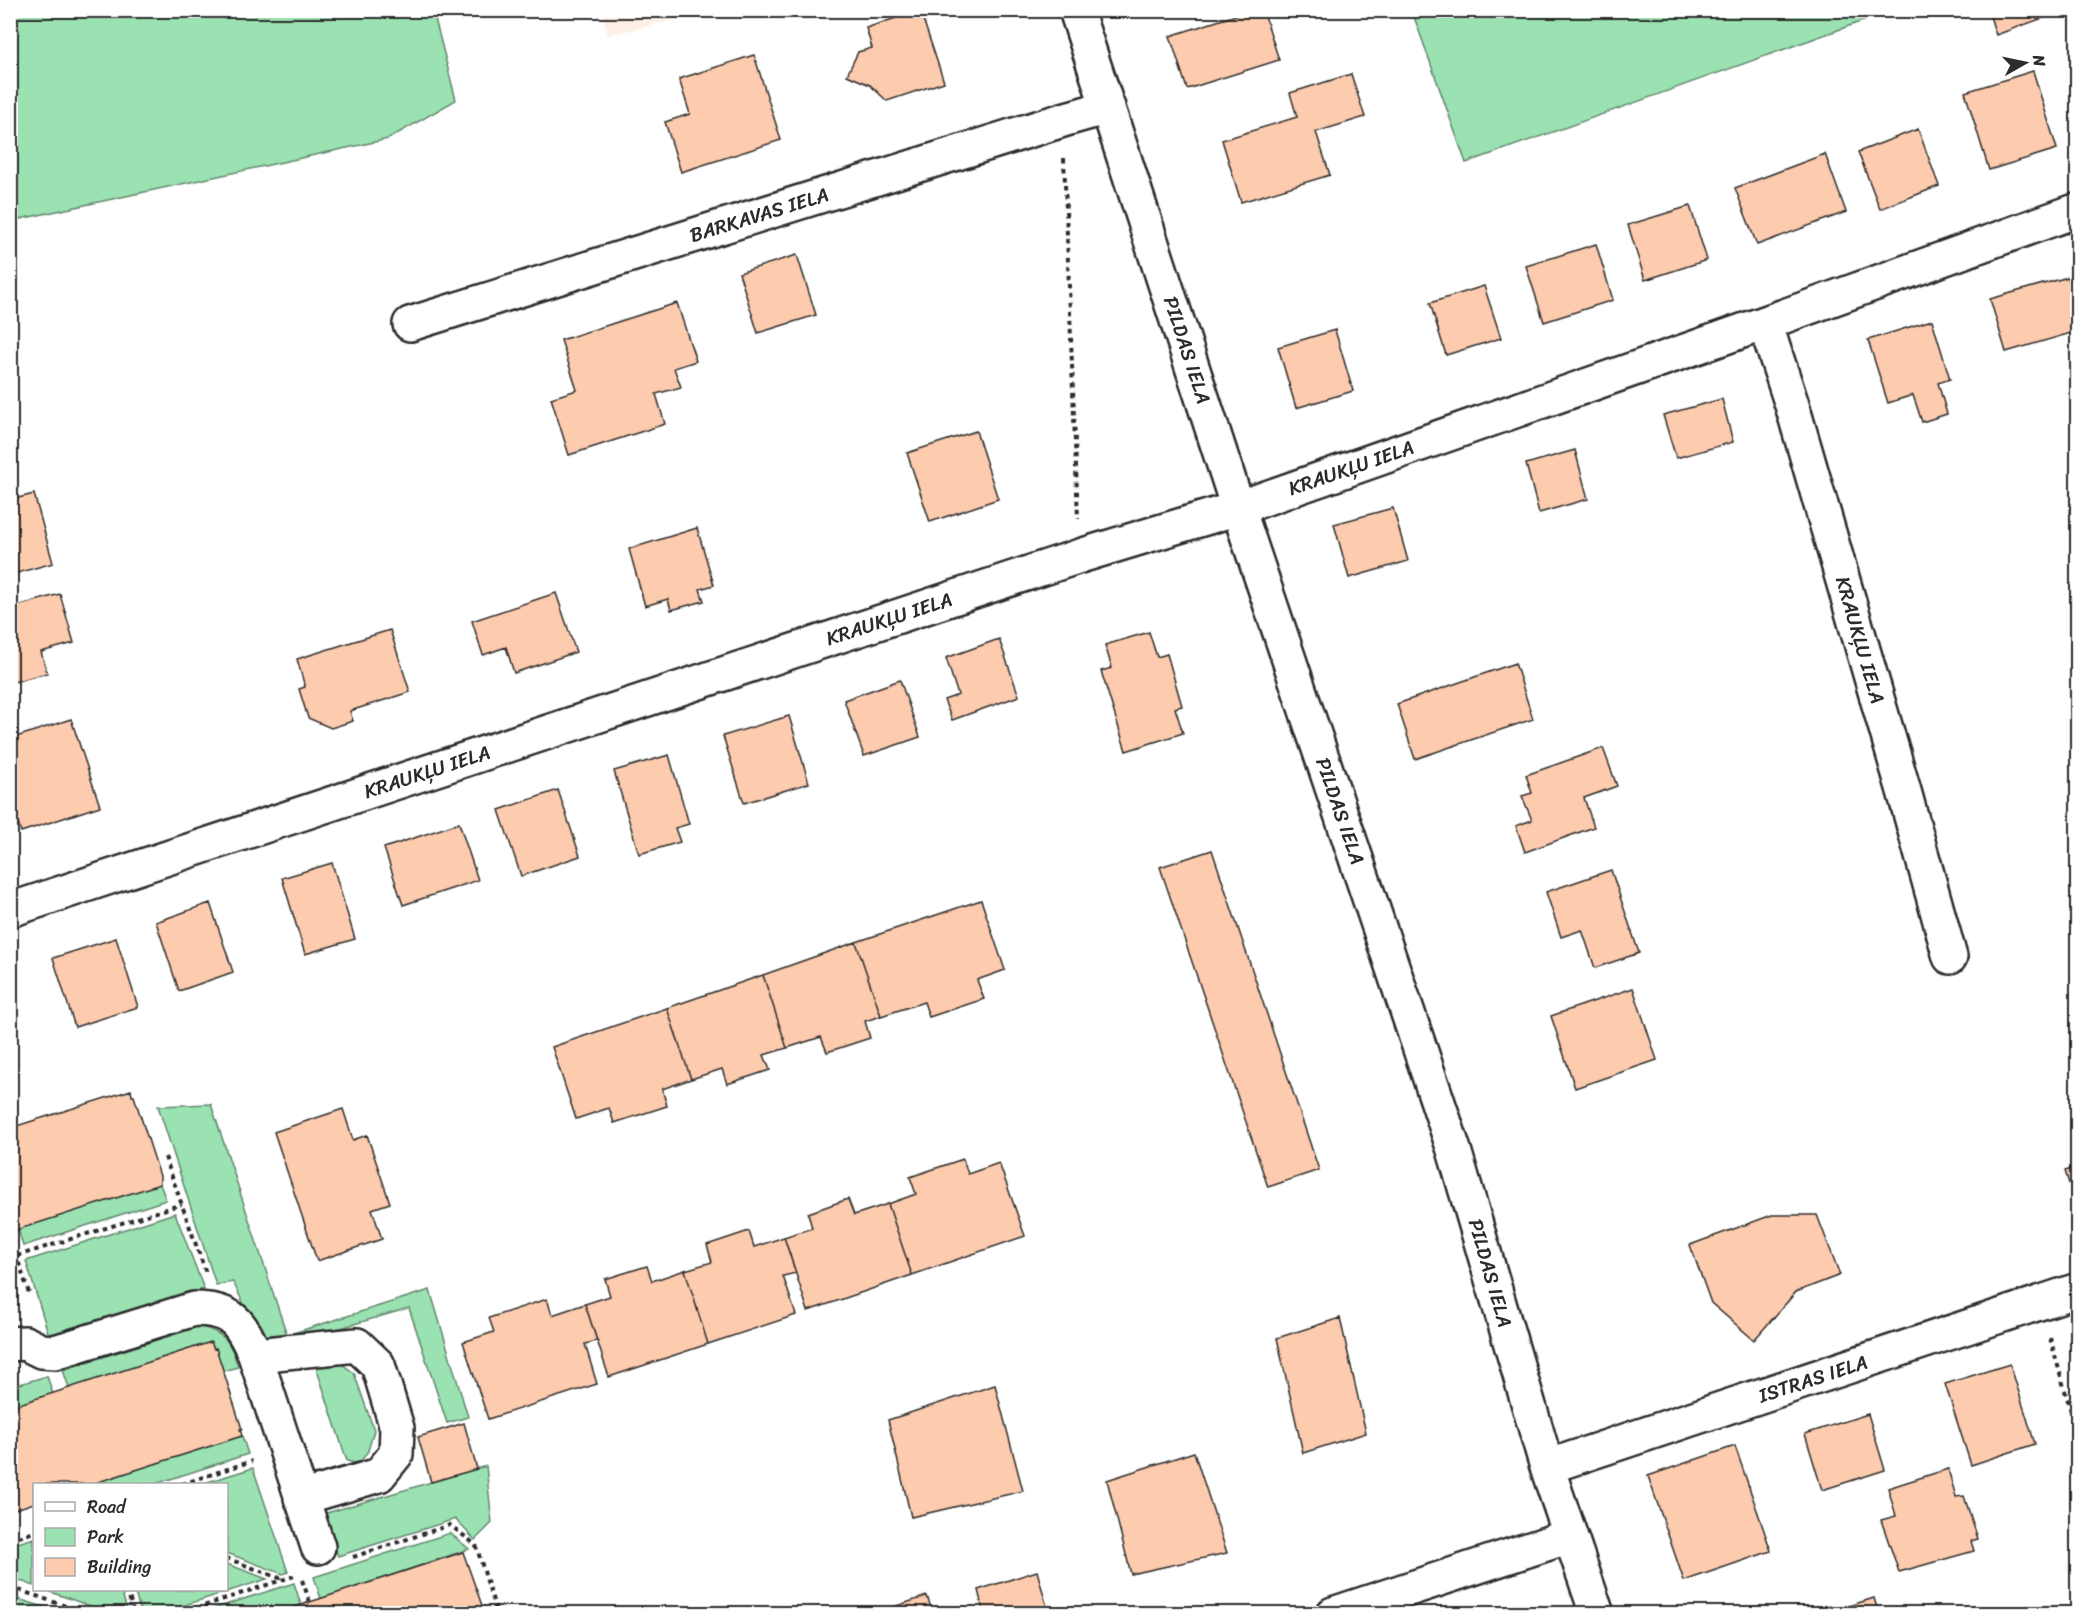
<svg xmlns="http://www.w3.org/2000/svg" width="2088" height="1624" font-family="Sriracha,sans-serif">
<rect width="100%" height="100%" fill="#fff"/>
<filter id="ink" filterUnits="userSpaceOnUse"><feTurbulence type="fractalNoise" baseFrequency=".0167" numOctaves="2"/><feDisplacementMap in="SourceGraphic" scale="12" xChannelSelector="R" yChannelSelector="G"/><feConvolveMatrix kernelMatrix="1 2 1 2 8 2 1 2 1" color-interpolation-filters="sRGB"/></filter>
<g filter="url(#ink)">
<path fill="#feefe6" d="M602,11v-1l110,1 -104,24z"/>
<path fill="#9ae2b1" stroke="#62866e" stroke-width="1.5" d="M10,11h423l23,89 -68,39 -377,82z
M1412,11v-1l479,1 -425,152z
M211,1104l76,231 143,-45 38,127 -21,6 -38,-115 -116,34 -33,-5 -27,-55 -17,3 -58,-179z
M160,1184l6,16 -143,46 -5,-17z
M175,1213l29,76 -154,50 -24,-78z
M199,1326c28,8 30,14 39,41l-15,4 -8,-23 -146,40 -6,-18z
M324,1359h11l19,14 20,57 -6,21 -9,13 -12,-3 -31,-94z
M47,1376l6,18 -42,13 -1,-20z
M242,1436l6,18 -93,30h-53l-1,-3z
M486,1466l6,57 -17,17 -20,-21 -117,37 -15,-42z
M253,1468l35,104 -5,2 -56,-21 -1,-69h-25z
M450,1533l19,16 -148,50 -7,-22z
M34,1538v48l-24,-9 1,-32z
M227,1564l40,15 -107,34h-19l-7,-23h92z
M294,1583l7,22 -26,8h-75z
M45,1590h76l7,23h-18z
M10,1597h1l54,16h-54z"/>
<path fill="#fdcbad" stroke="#2b2b2b" stroke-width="1.5" d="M920,10l24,72 -57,19 -17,-16 -23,-10 11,-23 14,-4 -6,-20z
M1252,10h11l16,50 -92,29 -17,-53z
M1988,10h77l-69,25z
M754,55l27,85 -100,32 -16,-50 25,-8 -11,-35z
M2033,71l24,78 -68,21 -24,-78z
M1351,74l14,43 -49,15 14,43 -89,27 -19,-62 75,-23 -7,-24z
M1918,129l21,57 -59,23 -22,-57z
M1825,154l21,58 -89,33 -22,-57z
M1690,206l17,54 -62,20 -17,-55z
M1596,244l17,56 -69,22 -18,-56z
M797,255l19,60 -58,18 -19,-60z
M2068,277l10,32v22l-72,21 -16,-53z
M1484,286l17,52 -55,17 -16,-52z
M677,303l19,58 -22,7 7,19 -25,7 9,30 -96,31 -18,-57 26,-8 -16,-50z
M1932,320l18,59 -12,4 9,31 -25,8 -9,-27 -25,8 -20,-63z
M1335,330l18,61 -57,17 -18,-61z
M1722,399l11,43 -57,16 -13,-43z
M976,431l22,68 -68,23 -23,-69z
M1575,450l13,49 -49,14 -13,-49z
M34,494l19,69 -43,12v-75z
M1393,508l15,53 -59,17 -15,-54z
M697,528l17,57 -14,4 4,12 -33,9 -3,-11 -23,7 -16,-57z
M556,593l20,59 -62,21 -8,-26 -23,8 -11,-34z
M60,594l14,49 -33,9 6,21 -37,10v-75z
M390,630l20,62 -60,19 3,10 -22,7 -23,-10 -9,-29 6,-2 -8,-28z
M1149,632l8,25 10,-3 15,52 -7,2 8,25 -57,18 -25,-80 11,-3 -7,-23z
M999,639l20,57 -67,24 -8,-20 14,-5 -12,-37z
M1515,663l18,56 -118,40 -18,-55z
M900,680l20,57 -56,19 -20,-56z
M789,716l20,67 -65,20 -21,-67z
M71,719l29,87 -79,26 -11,-31v-62z
M1603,748l14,38 -33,12 10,29 -69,25 -9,-26 16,-6 -10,-24 10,-3 -6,-18z
M669,755l20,69 -14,4 5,14 -41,12 -25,-83z
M558,790l22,66 -59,20 -22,-66z
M459,823l19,57 -75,25 -19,-57z
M1212,850l107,320 -51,17 -108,-320z
M332,863l23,76 -50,15 -23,-76z
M1611,870l28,83 -44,15 -13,-38 -21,7 -15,-45z
M981,900l24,70 -28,10 7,19 -55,18 -5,-15 -43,14 -25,-74z
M210,903l23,69 -54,19 -23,-69z
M116,938l22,69 -63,20 -22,-69z
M856,942l25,74 -16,5 5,17 -43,14 -6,-15 -34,11 -24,-73z
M763,975l24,73 -23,7 6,15 -43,14 -5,-15 -31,10 -24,-71z
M1633,988l24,72 -82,28 -24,-72z
M667,1008l24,71 -29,10 5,17 -53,17 -5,-15 -33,11 -24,-72z
M131,1090l1,6h2l26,80v8l-150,48v-104z
M343,1109l10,31 14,-5 23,68 -18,6 10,30 -65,22 -43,-129z
M963,1159l5,15 31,-11 26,73 -113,39 -24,-71 28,-10 -6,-17z
M2078,1167v45l-13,-41z
M848,1199l6,16 34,-11 24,71 -104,36 -24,-74 28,-9 -4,-15z
M1772,1215h45l23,60 -44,17 -42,48 -43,-37 -21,-58z
M749,1231l5,16 30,-10 12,36 -13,3 13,39 -88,29 -23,-74 27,-8 -5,-17z
M647,1266l5,15 33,-11 23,74 -99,33 -24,-73 25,-8 -5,-17z
M547,1299l5,16 33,-11 12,37 -12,3 12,40 -109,35 -25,-77 31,-10 -5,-14z
M1340,1318l26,115 -63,20 -26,-115z
M211,1342l3,7 2,-1 26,81h-2l2,7 -150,48h-58v19l-24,8v-104z
M2010,1364l25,80 -64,21 -26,-81z
M995,1385l28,106 -112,26 -23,-97z
M1868,1414l17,56 -63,20 -17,-56z
M464,1423l13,46 -46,13 -13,-45z
M1735,1446l36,105 -87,30 -36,-105z
M1194,1452l33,101 -96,21 -24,-94z
M1948,1469l8,28 8,-1 14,43 -7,2 3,10 -75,21 -18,-52 15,-4 -8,-28z
M463,1552l22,62h-210l35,-12z
M1037,1571l12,43h-65l-6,-24z
M927,1596l6,18h-61z
M1874,1598l5,16h-56z"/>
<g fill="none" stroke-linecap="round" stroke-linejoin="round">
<defs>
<path id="street" d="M1076,10l162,498 216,642 93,317 50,147
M1765,323l27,82 112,386 46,166
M410,324l656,-205 42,-12
M10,910l1070,-354 158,-48 527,-185 313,-113
M10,1344l15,-1 16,8 14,1 139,-43c38,0 47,13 61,46l63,192
M255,1355l102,-10 21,20 19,63 -1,26 -17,21 -78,23
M1547,1467l531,-177
M1333,1614l237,-78"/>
</defs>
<use href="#street" stroke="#2b2b2b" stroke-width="38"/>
<path stroke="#2b2b2b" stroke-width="4" stroke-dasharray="4.5 4.5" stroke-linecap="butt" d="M1064,158l14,361
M165,1157l41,116
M10,1237l19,56
M17,1256l165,-52
M2050,1338l28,98
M182,1484l70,-23
M10,1540l24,-8
M353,1557l97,-32 26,20 21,69
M226,1558l56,21
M302,1580l8,22
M10,1587l79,27
M127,1590l7,24
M179,1614l115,-38"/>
<use href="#street" stroke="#fff" stroke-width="33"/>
</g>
</g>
<g text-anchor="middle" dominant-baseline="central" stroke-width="5" stroke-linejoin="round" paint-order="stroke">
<g font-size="20" fill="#2b2b2b" stroke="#fff">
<text transform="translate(759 215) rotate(-17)">BARKAVAS IELA</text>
<text transform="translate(1187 350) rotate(72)">PILDAS IELA</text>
<text transform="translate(1351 468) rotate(-19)">KRAUKĻU IELA</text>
<text transform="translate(889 619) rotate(-18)">KRAUKĻU IELA</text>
<text transform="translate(1860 640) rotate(74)">KRAUKĻU IELA</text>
<text transform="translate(427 772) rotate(-18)">KRAUKĻU IELA</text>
<text transform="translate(1340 811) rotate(71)">PILDAS IELA</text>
<text transform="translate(1490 1273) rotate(74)">PILDAS IELA</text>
<text transform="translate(1813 1379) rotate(-18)">ISTRAS IELA</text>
</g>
</g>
<rect width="2088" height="1624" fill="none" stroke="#fff" stroke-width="36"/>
<rect x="18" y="18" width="2052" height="1588" fill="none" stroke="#2b2b2b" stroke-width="2" filter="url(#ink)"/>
<rect x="33" y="1483" width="195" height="108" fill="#ffffff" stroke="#aaaaaa" stroke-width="1.5"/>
<rect x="45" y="1502" width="30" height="9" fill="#ffffff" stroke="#aaaaaa" stroke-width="1.5"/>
<text x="87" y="1513" font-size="18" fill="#2b2b2b">Road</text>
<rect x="45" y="1528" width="30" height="18" fill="#9ae2b1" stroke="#aaaaaa" stroke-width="1.5"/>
<text x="87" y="1543" font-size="18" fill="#2b2b2b">Park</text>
<rect x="45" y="1558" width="30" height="18" fill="#fdcbad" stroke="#aaaaaa" stroke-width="1.5"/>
<text x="87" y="1573" font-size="18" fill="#2b2b2b">Building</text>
<g transform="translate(2025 63) rotate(81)" stroke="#ffffff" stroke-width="4.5" paint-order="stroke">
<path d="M0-4.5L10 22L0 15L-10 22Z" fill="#2b2b2b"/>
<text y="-9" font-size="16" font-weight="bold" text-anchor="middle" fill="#2b2b2b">N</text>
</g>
</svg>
